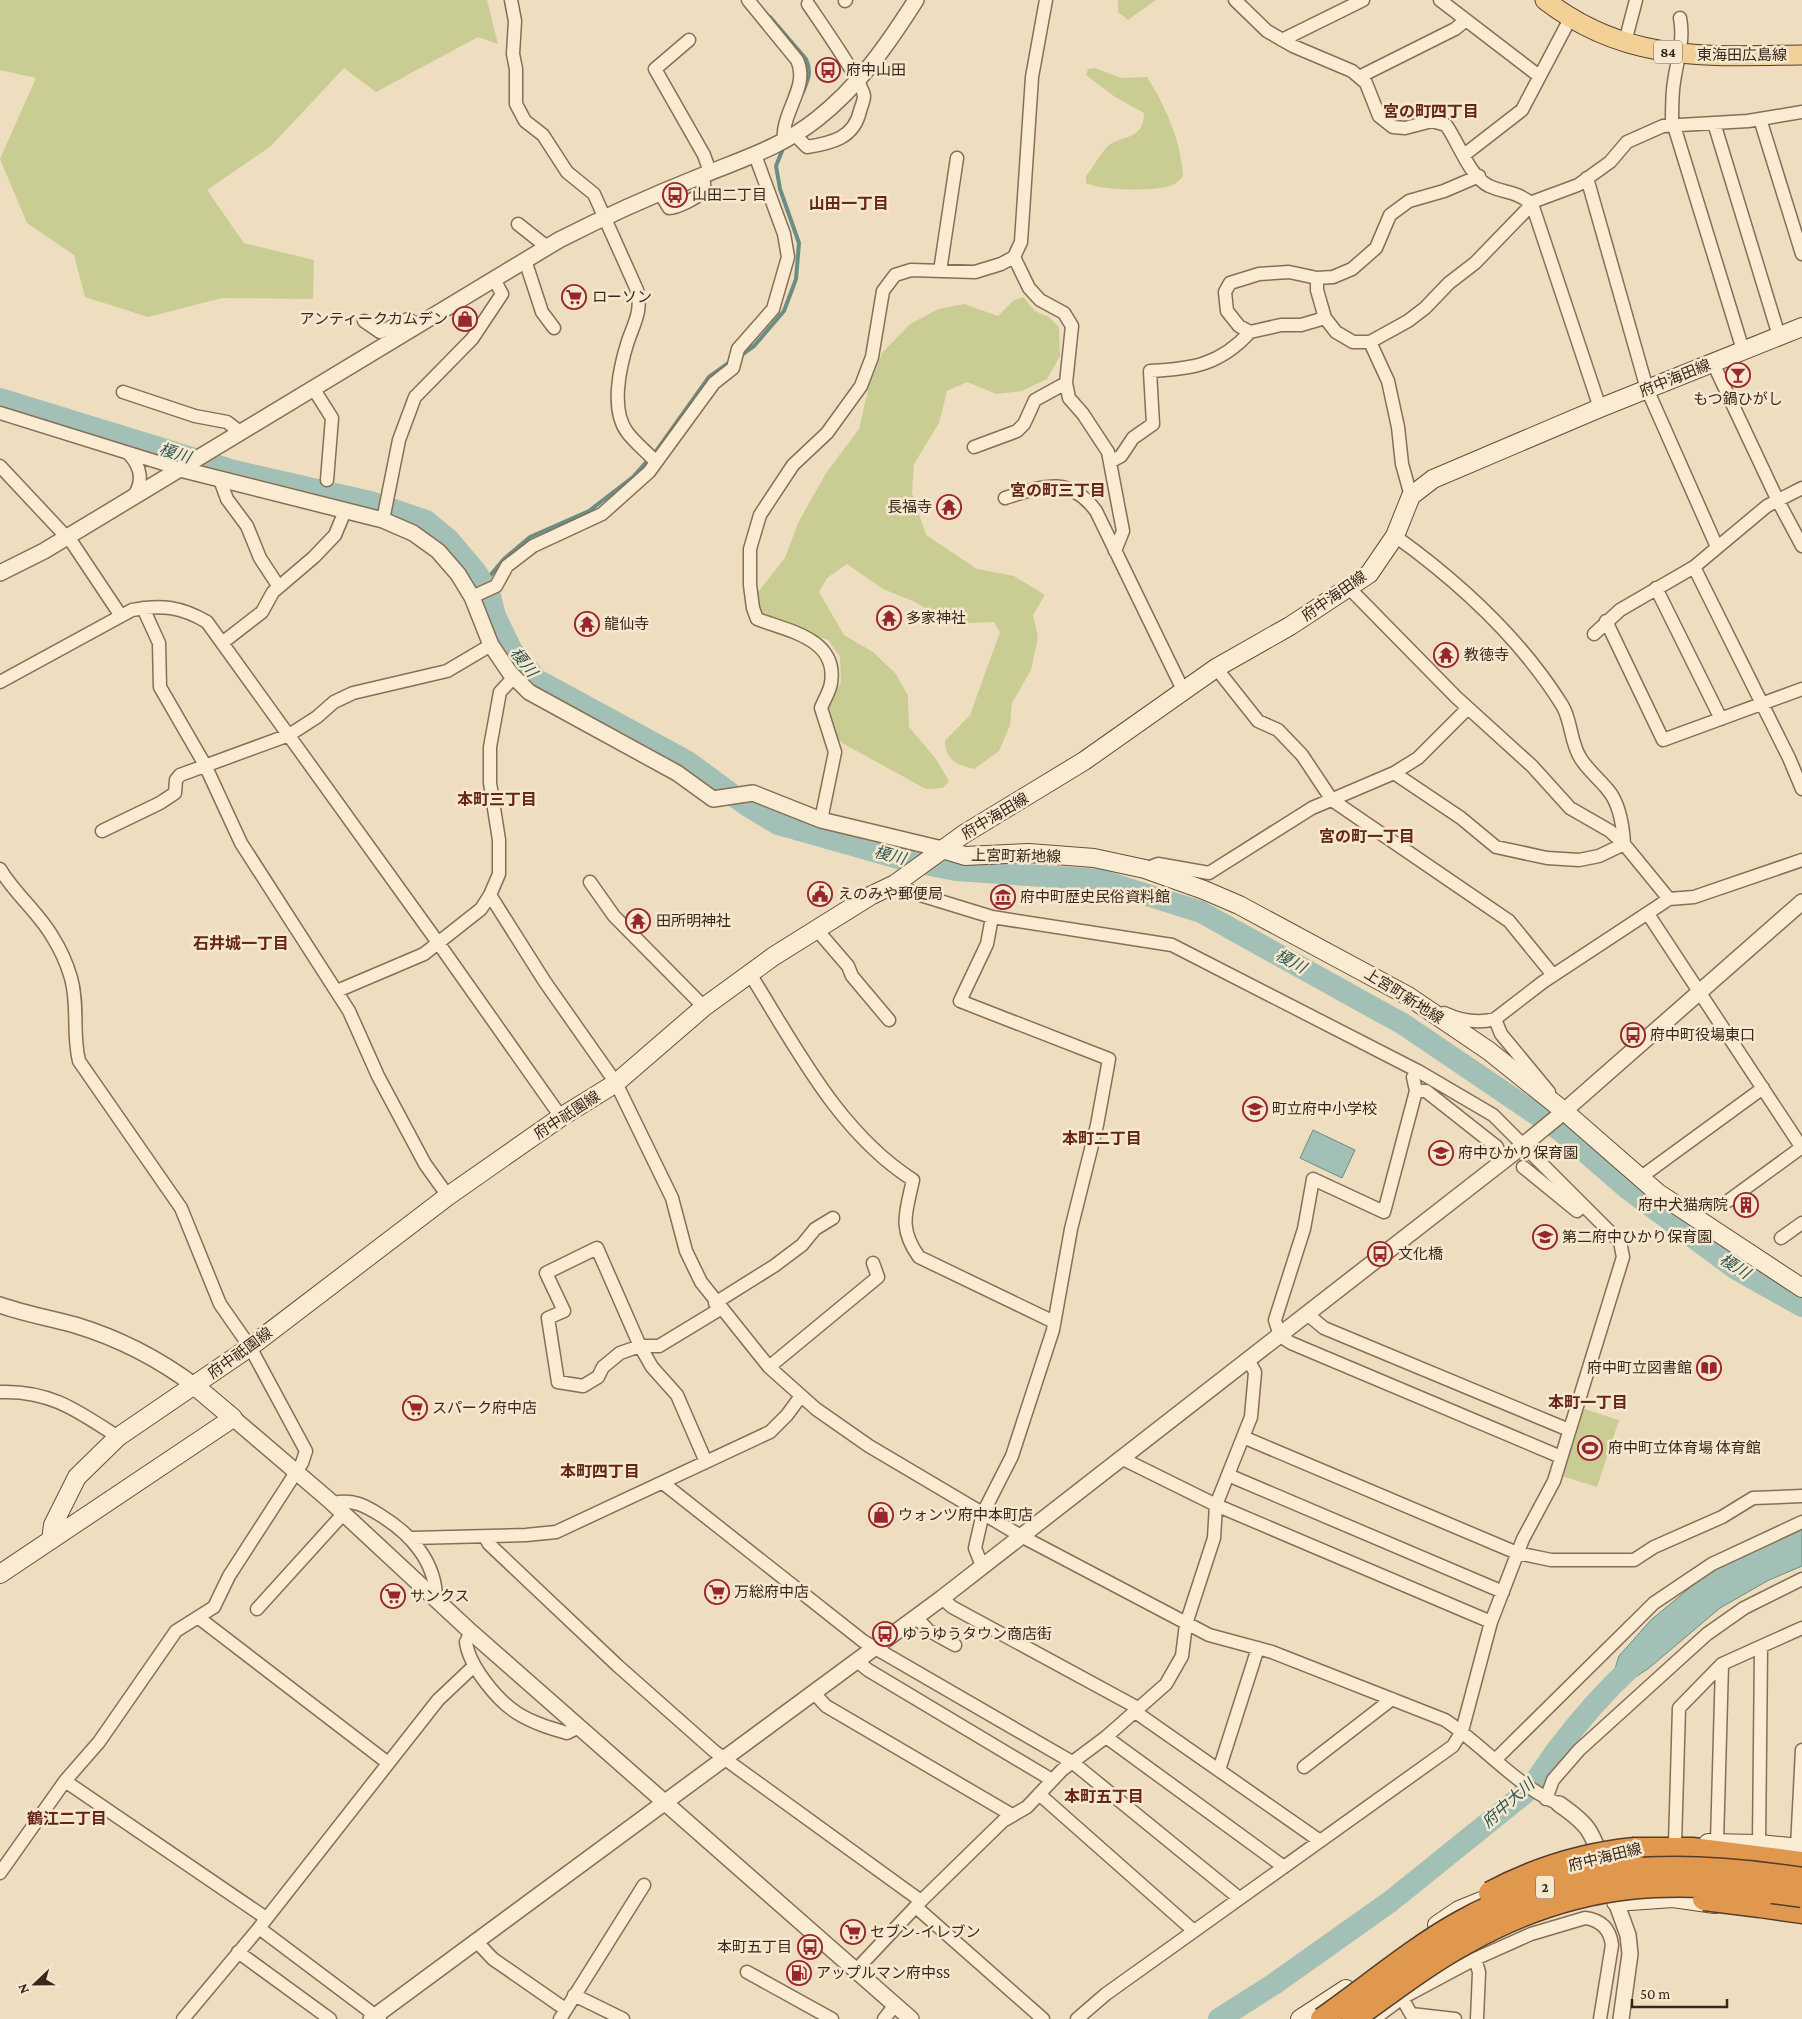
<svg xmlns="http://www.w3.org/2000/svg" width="1802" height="2019" font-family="'Crimson Pro','Noto Sans JP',serif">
<rect width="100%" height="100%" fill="#eedebf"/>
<path fill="#c9cc93" d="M0,0h487l11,44 -20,-7 -102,55 -32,-24 -73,78 -64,44 37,53 70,17 -1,39 -91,-1 -74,19 -63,-20 -11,-42 -47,-32 -27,-64 36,-81 -36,-8z
M1118,0h38l-28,20 -10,-8z
M1095,68l26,10 26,-1c19,30 34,64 36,99 -2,2 -6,7 -8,8 -15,8 -74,7 -89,-1v-7c7,-9 13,-20 21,-29 13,-13 37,-5 37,-34l-29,-16 -29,-22 2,-6z
M1023,297l12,14 14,6 10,10 1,29 -13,23 -25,12 -26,3 -29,-12 -20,9 -8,32 -25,41 -2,29 14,42 51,34 37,7 31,19 -12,20 5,22 -7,33 -19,33 -2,22 -11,26 -25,18c-17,-4 -29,-9 -29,-28l25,-26 30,-83 -6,-10 -24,1 -37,-10 -18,-11 -32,-13 -36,-25 -20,14 -8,14 25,43 29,17 23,22 12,22 1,31 27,32 13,22 -6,7 -17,1 -84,-46 -12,-14 -3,-20 14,-27 -1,-25 -12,-17 -61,-22 -8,-9 -1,-17 27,-34 13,-35 28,-50 33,-44 10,-43 13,-33 28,-29 29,-15 25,-5 34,12 15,-15z
M1584,1409l35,11 -22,67 -35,-11z"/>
<path fill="#a3c0b6" stroke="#6a8e83" d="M1313,1130l42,20 -13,28 -42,-20z
M1802,1526v40l-33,14 -49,28 -71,60 -43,29 13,-41 32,-36 53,-44 61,-34z"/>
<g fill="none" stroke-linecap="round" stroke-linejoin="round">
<path stroke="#6a8e83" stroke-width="4" d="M770,17l36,42c6,13 2,21 -3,33
M740,356l14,-10 30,-35 12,-32 3,-36 -19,-54 -4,-23 8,-20
M657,450l52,-73 21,-15
M483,584l21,-25 26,-22 59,-26 44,-34 16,-18"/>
<path stroke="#a3c0b6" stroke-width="22" d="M0,399l234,72 136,31 56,19 23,19 27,32 14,24 5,20 17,35 25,29 151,82 57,42 33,20 127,36 51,10 144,10 101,32 202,112 158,107 67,58 108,80 66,37
M1219,2019l55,-35 117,-83 134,-108c13,-14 21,-28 32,-43 22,-29 47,-58 74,-83"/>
<defs>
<path id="minor" d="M511,0l4,21 -2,33 3,15v35l9,17 18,14 24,37 27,22 43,96c5,21 -2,31 -9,51 -8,25 -18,68 -1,91 8,11 20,20 29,30
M748,0l49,60c13,27 -17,53 -13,82
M1235,0l32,31 26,15 59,25 14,12 13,33 14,11 12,1 27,-7 14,4c13,18 23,51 43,61 18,8 25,4 43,18l68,204
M1440,0l99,76
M845,1l1,-1
M689,40l-34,29 49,86 6,17
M1282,40l81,-40
M1625,42l11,-42
M1359,77l96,-48 11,-9
M1760,119l42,135
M1714,123l65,213
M1672,126c0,-12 0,-25 1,-36 2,-25 12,-47 7,-72
M1674,126l69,224
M795,135l12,12c25,-4 47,-9 53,-36 1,-4 4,-10 4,-15 -1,-13 -46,-77 -56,-92
M1464,155l58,-45 49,-93
M1587,178l60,211 70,158
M660,193l9,15c7,0 33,-11 35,-20 1,-4 -1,-9 -2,-13
M518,224l29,23
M1014,257l15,31 11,12 24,13 8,13 -6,57 3,15 14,16 25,38 15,79 -8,20
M525,260l17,52 12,16
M940,271l17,-113
M1317,278v12l8,28 11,14 17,10h17l38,-21 17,-13 24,-25 26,-20 60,-62 43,-16 32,-23 17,-20 36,-16 85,-5 54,-9
M1325,318l-24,7h-20l-31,7 -11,-6 -12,-15 -2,-19 5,-9 29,-9 30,-2 28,6 16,-1 19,-8 24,-21 14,-33 19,-14 35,-10 35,-15
M364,321l16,11 28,-13 9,6
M1370,342l18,39 10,46 4,37 9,32
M1713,363l65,138 24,45
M313,388l19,30 -5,62
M123,392l72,24 32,6 13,10
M0,413l180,56
M974,447l43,-16 7,-7 11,-24 31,-17
M128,453c13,13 16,29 5,44
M1110,462l11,-6 12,-18 20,-14 -3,-53c42,-2 70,-6 100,-39
M0,466l73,78 48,72
M220,480l7,19 20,27 13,32 19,29
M1005,498c38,-12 64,-23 91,13l87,179
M383,520l16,-80 16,-43 57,-58 30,-45 -8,-15
M1395,536c64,46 125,102 167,169 10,16 8,38 19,54 7,11 19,21 27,31 12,14 15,37 16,54
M1694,567l95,191 13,31
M1349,588l107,109 76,69 38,42 40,23 14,13 45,55 25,-2 108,-37
M1656,588l65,131
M472,597l24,-11 11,-20 26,-20 69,-32 47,-42 65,-89 19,-15 5,-19 35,-40 15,-52 -4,-23 -29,-79
M143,608l16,35 1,44 45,78 36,78 108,168 29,65 47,88 23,32
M1606,621l57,119 139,-51
M1594,634l26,-24 74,-43 73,-61 35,-18
M222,643l40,-31 11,-20 41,-35 21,-22 10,-24
M1216,668l42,53 20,9 24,25 30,45 177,121 44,54
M0,682l132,-72c29,-6 50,-3 75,12l232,322 122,173
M1394,773l67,45 35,29 51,11 32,2 20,-4 25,-12
M821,820l14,-68 -14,-44c3,-8 9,-17 10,-25 7,-44 -42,-52 -74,-64l-4,-11 -3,-23v-36l10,-34 33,-50 34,-32 34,-47 11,-29 11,-66 12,-16 16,-5 64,2 26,-8 13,-7 7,-15 11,-165 14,-77
M102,831l58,-28 15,-10 1,-13 4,-5 109,-40 28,-18 17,-15 19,-9 94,-22 44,-26
M0,869c15,25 38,43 52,67 7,11 15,28 19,42 8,28 1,55 8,83l102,147 39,96 30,43 56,104 -4,12 -73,113 -15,31 -38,24 -77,111 -34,39 -65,92
M1145,869l13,-5 51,9 103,-65 82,-35 24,-15 50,-50
M590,882l24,34 90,91
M895,884l22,10 75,23 180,28 246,126
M490,895l55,87 71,101 56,115 14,53 15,31 68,85 47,42 53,37 152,90 188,99 63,17 173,68c39,26 70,65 114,84
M1648,914l154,234
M817,930l31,36 4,10 37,44
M750,974c46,73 88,158 163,206 -7,32 -15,48 6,77l135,65
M337,991l87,-37 57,-45 9,-14 9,-21v-34l-9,-57v-36l10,-55 14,-15
M1444,1013c17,8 33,11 51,6l48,-37 126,-83
M1495,1019l6,15 48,58
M1497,1147l-71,-56h-10l-32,121 -71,-33 -9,50 -29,91 5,16 11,7 270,114
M1523,1167l54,44
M1641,1177l122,-89
M1728,1201l74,-54
M1781,1238l21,-15
M715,1303l59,-37 28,-21 13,-16 18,-11
M1307,1314l17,14 245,102
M769,1367l109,-90 -5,-14
M0,1392c50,-2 78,19 118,45
M1243,1437l274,116 34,7h83l20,-13 68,-30 31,-19 49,-2
M1121,1458l95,47 275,117
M706,1462l-29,-67 -25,-28 -12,-21 -43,-98 -51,25 18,38 -16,7 10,64 25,4 15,-9 5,-10 17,-14 20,-7h19l61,-37
M1228,1475l275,117
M663,1483l200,158 209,121 167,136
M333,1503c20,-4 31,2 47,12 31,19 56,47 56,84
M485,1537l4,7 129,122 96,85 207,150
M412,1538l114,-3 30,-3 214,-100 17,-17 14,-19
M982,1566l-7,-18 8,-35 29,-57 41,-126 18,-101 26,-104 12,-66 -149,-58 27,-57 5,-27
M942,1598l10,9 186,101
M257,1609l87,-96
M916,1617l12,13 27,15
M199,1618l189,145
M471,1632l-5,10c3,24 31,58 51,71 16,10 33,15 50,20l12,-6
M857,1661l11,9 184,110
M814,1693l12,13 186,109
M1134,1711l186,130
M1106,1737l178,130
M1495,1760l159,-157 58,-39 90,-42
M1304,1767l88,-68
M1219,1770l39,-122
M65,1781l201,137
M1039,1794l155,137
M1546,1799l7,-19 26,-30 128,-116 37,-26 58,-29
M1717,1842l5,-178 80,-36
M1675,1844l4,-136 43,-44
M1759,1844l2,-196
M1797,1847l5,-97
M916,1907l127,112
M259,1928l121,91
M476,1941l17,18 72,50
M238,1952l92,67
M1475,1959l4,13 -2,47
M856,1970l65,-69 82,-80 24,-14 35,-37 44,-33 60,-53 16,-28 4,-32 28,-86 2,-33 35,-88 4,-45 -7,-12
M747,1972l85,47
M574,1995l49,24
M1402,1998l9,16 44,5
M183,2019l76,-91 179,-228 36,-34
M560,2019l84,-134
M884,2019l11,-14
M1077,2019l29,-25 347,-248 9,-15 29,-109 32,-83 31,-58 69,-224 -3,-15 -127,-127 -75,-44 -5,6 3,14
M1374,2019l28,-21 73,-39 56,-25 54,-16c16,2 25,11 27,27l-12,74"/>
<path id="tertiary" d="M180,469l203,51 30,13 25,18 20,23 14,23 19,48 19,28 19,19 148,81 36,26 40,-6 68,27 121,29
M0,573l44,-22 515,-311c47,-24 94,-45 142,-64 41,-17 81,-29 116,-57 42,-33 71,-75 99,-119
M1516,1151l39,-32 247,-217
M0,1305c25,9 50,13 75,20 43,13 84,34 120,61
M233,1418l96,82 142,132 440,387
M1559,1804c29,20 32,26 44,59
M1612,1891l16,44 2,19 -9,65
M371,2019l571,-421 560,-436"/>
<path id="secondary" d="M942,849l23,7 64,-3 65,5 51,11 59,21 35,15 169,91 81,55 75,60 94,82 144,95
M51,1540l2,-15 24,-48 41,-40 132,-90 198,-151 113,-79 55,-34 88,-76 70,-51 96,-60 25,-12 69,-50 120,-73 132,-93 74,-42 79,-52 26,-38 16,-40 22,-17 167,-71 202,-81
M0,1574l233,-156 -38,-32
M1708,1843l51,1 43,4
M1616,1902l57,-4 42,6
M1437,1925l22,-15 32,-13
M1300,2019l46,-30"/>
<path id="primary" d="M1545,0c81,63 161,56 257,55"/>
<path id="motorway" d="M1635,1849h57l110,14
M1760,1906l42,6"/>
</defs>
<use href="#minor" stroke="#876e57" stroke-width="15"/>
<use href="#tertiary" stroke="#876e57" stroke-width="18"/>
<use href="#secondary" stroke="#694f3b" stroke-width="20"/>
<use href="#primary" stroke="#553d2c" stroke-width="21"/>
<use href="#motorway" stroke="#553d2c" stroke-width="25"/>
<use href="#minor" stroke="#f9ecd3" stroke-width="12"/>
<use href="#tertiary" stroke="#f9ecd3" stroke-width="15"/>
<use href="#secondary" stroke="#f9ecd3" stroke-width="18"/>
<use href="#primary" stroke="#f3d196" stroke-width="19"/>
<use href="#motorway" stroke="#e0984e" stroke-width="22"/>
<defs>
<path id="tertiary-bridge" d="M1502,1162l14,-11"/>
<path id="motorway-bridge" d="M1490,1893c47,-25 93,-39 145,-44
M1704,1899l56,7
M1322,2019c46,-32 89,-69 137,-96 112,-63 220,-63 343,-44
M1353,2019c38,-27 75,-56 116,-78 112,-63 209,-64 333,-45"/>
</defs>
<use href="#tertiary-bridge" stroke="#876e57" stroke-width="18" stroke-linecap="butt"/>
<use href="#motorway-bridge" stroke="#553d2c" stroke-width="25" stroke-linecap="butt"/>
<use href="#tertiary-bridge" stroke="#f9ecd3" stroke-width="15"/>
<use href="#motorway-bridge" stroke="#e0984e" stroke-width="22"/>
</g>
<defs>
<symbol id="bus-ring" viewBox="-11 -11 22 22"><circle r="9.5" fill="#f6e8cf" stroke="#97262e" stroke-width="1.5"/><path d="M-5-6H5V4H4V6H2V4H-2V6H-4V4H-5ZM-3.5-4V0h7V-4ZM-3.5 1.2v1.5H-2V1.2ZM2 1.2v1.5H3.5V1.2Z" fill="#97262e"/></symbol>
<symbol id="supermarket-ring" viewBox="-11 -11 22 22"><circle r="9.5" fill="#f6e8cf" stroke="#97262e" stroke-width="1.5"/><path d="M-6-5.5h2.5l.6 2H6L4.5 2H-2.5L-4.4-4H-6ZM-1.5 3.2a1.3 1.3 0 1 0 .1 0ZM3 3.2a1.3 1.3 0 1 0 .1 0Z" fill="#97262e"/></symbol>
<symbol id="shop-ring" viewBox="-11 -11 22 22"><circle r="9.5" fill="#f6e8cf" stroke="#97262e" stroke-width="1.5"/><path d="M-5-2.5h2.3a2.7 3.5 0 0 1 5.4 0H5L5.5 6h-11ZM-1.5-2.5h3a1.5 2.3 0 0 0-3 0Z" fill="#97262e"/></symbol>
<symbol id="bar-ring" viewBox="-11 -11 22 22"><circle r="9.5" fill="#f6e8cf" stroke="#97262e" stroke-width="1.5"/><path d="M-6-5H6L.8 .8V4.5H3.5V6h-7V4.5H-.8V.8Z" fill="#97262e"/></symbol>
<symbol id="temple-ring" viewBox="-11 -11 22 22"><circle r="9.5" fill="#f6e8cf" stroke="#97262e" stroke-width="1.5"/><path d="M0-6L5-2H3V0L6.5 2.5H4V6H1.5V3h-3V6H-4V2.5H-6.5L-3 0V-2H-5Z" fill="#97262e"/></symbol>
<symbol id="civic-ring" viewBox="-11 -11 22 22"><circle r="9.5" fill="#f6e8cf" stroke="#97262e" stroke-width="1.5"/><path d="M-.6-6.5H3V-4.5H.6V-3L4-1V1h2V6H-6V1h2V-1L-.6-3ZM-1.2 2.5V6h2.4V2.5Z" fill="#97262e"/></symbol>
<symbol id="museum-ring" viewBox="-11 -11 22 22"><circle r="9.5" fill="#f6e8cf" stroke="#97262e" stroke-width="1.5"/><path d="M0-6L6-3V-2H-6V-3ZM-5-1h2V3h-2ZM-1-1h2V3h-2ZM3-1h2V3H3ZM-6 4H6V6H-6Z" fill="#97262e"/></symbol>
<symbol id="school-ring" viewBox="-11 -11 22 22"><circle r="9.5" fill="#f6e8cf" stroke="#97262e" stroke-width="1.5"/><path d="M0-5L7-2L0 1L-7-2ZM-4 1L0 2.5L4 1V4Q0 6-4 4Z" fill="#97262e"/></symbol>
<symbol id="building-ring" viewBox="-11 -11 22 22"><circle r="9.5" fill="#f6e8cf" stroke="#97262e" stroke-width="1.5"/><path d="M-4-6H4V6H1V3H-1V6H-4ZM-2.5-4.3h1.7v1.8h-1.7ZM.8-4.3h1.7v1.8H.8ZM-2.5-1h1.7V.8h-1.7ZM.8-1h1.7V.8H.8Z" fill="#97262e"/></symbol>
<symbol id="library-ring" viewBox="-11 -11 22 22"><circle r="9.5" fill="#f6e8cf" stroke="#97262e" stroke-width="1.5"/><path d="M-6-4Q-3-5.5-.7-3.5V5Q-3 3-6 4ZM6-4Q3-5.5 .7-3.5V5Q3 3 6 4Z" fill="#97262e"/></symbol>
<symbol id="stadium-ring" viewBox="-11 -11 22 22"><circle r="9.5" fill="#f6e8cf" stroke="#97262e" stroke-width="1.5"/><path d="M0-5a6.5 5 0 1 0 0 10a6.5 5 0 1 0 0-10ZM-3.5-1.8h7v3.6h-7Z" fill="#97262e"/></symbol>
<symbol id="fuel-ring" viewBox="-11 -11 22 22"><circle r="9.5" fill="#f6e8cf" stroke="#97262e" stroke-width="1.5"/><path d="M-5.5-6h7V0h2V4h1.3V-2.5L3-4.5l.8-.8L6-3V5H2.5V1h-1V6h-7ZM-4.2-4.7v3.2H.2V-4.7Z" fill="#97262e"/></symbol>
</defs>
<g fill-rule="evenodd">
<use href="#bus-ring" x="814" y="56" width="28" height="28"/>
<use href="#bus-ring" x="661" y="181" width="28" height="28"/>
<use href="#supermarket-ring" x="560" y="283" width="28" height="28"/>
<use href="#shop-ring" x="451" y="305" width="28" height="28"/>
<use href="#bar-ring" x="1724" y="361" width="28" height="28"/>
<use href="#temple-ring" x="935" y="493" width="28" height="28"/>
<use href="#temple-ring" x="875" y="604" width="28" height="28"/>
<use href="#temple-ring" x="573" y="610" width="28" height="28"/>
<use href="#temple-ring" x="1432" y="641" width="28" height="28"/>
<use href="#civic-ring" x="806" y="880" width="28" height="28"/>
<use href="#museum-ring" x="989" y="883" width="28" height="28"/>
<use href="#temple-ring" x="624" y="907" width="28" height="28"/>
<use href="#bus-ring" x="1619" y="1021" width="28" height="28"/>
<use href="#school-ring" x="1241" y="1095" width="28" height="28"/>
<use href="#school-ring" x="1427" y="1139" width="28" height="28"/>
<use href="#building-ring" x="1732" y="1191" width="28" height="28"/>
<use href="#school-ring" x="1531" y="1223" width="28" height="28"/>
<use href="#bus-ring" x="1366" y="1240" width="28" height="28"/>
<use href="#library-ring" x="1695" y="1354" width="28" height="28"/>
<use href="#supermarket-ring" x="401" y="1394" width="28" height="28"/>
<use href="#stadium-ring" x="1576" y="1434" width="28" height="28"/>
<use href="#shop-ring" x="867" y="1501" width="28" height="28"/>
<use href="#supermarket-ring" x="703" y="1578" width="28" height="28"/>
<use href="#supermarket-ring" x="379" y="1582" width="28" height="28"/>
<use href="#bus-ring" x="871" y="1620" width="28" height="28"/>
<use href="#supermarket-ring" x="839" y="1918" width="28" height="28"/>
<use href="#bus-ring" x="796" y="1933" width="28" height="28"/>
<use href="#fuel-ring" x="785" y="1959" width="28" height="28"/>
</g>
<g text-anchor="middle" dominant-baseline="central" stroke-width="5" stroke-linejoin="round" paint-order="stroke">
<g fill="#f6e8cf" stroke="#706152" stroke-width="1">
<rect x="1654" y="40.5" width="28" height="23" rx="4"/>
<rect x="1536" y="1875.5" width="18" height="23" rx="4"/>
</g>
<g font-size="14" font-weight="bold" fill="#37271c">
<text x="1668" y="52">84</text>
<text x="1545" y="1887">2</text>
</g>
<g font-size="15" fill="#37271c" stroke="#f6e8cf">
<text x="1742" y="55">東海田広島線</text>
<text transform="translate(1675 378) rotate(-22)">府中海田線</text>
<text transform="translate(1334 596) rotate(-35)">府中海田線</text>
<text transform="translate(995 816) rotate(-31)">府中海田線</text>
<text transform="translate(1016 856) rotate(1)">上宮町新地線</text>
<text transform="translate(1404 996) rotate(32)">上宮町新地線</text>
<text transform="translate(567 1115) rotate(-33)">府中祇園線</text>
<text transform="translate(240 1353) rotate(-36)">府中祇園線</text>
<text transform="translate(1605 1857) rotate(-14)">府中海田線</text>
</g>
<g font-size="15" fill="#37271c" stroke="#f6e8cf" text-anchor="start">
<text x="846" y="70">府中山田</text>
<text x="692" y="195">山田二丁目</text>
<text x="592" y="297">ローソン</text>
<text x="448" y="319" text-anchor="end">アンティークカムデン</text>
<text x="1738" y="399" text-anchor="middle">もつ鍋ひがし</text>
<text x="932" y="507" text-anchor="end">長福寺</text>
<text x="906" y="618">多家神社</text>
<text x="604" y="624">龍仙寺</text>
<text x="1464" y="655">教徳寺</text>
<text x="838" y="894">えのみや郵便局</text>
<text x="1020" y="897">府中町歴史民俗資料館</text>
<text x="656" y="921">田所明神社</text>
<text x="1650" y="1035">府中町役場東口</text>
<text x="1272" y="1109">町立府中小学校</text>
<text x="1458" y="1153">府中ひかり保育園</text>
<text x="1728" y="1205" text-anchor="end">府中犬猫病院</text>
<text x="1562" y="1237">第二府中ひかり保育園</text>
<text x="1398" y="1254">文化橋</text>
<text x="1692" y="1368" text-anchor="end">府中町立図書館</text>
<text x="432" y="1408">スパーク府中店</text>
<text x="1608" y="1448">府中町立体育場 体育館</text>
<text x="898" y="1515">ウォンツ府中本町店</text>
<text x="734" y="1592">万総府中店</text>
<text x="410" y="1596">サンクス</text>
<text x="902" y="1634">ゆうゆうタウン商店街</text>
<text x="870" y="1932">セブン-イレブン</text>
<text x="792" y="1947" text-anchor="end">本町五丁目</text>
<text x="816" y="1973">アップルマン府中SS</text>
</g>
<g font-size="16" font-weight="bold" fill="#64261b" stroke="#f6e8cf">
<text x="1431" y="111">宮の町四丁目</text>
<text x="849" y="203">山田一丁目</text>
<text x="1058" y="490">宮の町三丁目</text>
<text x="497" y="799">本町三丁目</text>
<text x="1367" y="836">宮の町一丁目</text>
<text x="241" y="943">石井城一丁目</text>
<text x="1102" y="1138">本町二丁目</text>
<text x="1588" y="1402">本町一丁目</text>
<text x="600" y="1471">本町四丁目</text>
<text x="1104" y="1796">本町五丁目</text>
<text x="67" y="1818">鶴江二丁目</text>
</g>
<g font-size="16" font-style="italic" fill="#2b5752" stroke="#f6e8cf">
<text transform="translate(175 453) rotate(17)">榎川</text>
<text transform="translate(524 662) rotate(52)">榎川</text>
<text transform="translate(890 855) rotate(15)">榎川</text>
<text transform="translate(1291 961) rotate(29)">榎川</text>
<text transform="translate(1735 1266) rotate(33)">榎川</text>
<text transform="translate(1508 1803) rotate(-42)">府中大川</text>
</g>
</g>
<g transform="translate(35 1984) rotate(248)" stroke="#f6e8cf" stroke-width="4" paint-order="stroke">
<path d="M0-4L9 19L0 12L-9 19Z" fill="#37271c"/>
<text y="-8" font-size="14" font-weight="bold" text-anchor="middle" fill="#37271c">N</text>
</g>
<path d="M1632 1999v8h95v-8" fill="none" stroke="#37271c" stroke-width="2.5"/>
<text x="1640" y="1999" font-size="15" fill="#37271c" stroke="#f6e8cf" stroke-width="4" paint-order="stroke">50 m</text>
</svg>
